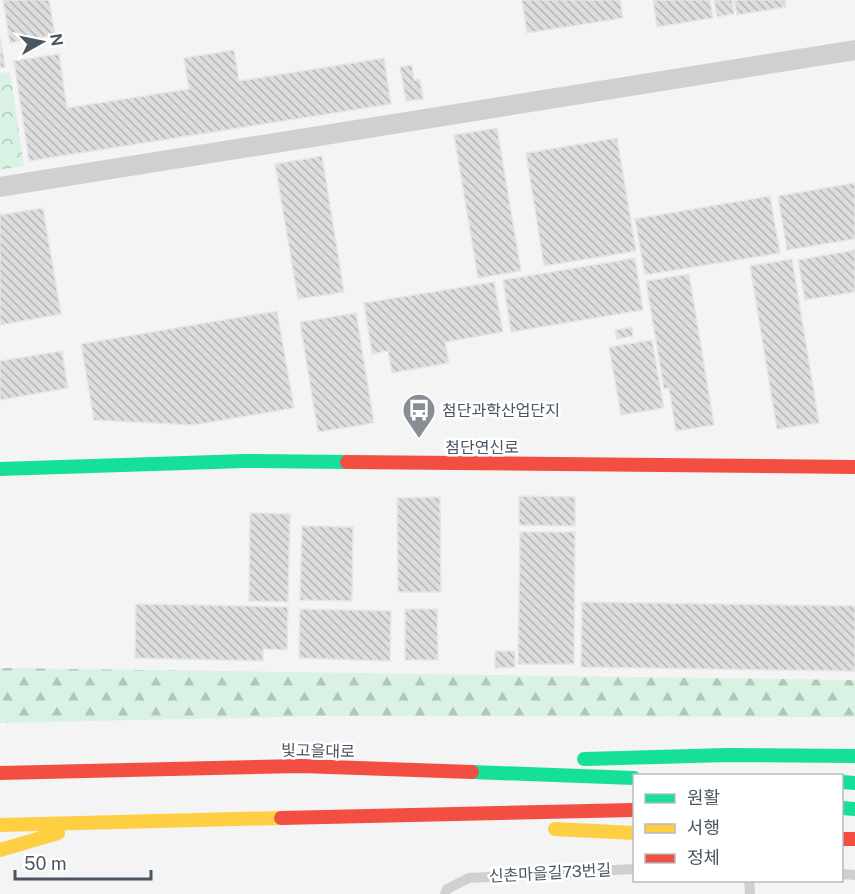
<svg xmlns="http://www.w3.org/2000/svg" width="855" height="894" font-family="'Public Sans','Noto Sans KR',sans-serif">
<defs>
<pattern id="forest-firs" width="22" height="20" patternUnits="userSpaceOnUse" patternTransform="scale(1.5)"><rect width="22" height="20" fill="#d9f2e3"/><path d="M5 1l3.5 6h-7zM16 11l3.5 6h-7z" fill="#b2c7bb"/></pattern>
<pattern id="park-crowns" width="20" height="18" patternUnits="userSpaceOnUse" patternTransform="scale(1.5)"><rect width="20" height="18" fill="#d9f2e3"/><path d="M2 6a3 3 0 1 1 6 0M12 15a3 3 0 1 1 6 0" fill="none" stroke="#b2c7bb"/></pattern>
<pattern id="building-back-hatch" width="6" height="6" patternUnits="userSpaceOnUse" patternTransform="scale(1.5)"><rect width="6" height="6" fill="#ddddde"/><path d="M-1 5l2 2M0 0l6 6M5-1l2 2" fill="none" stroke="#b5b6b7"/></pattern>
</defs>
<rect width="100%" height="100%" fill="#f4f4f4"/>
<path fill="url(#forest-firs)" d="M0,668l855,12v37l-534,-1 -321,7z"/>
<path fill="url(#park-crowns)" d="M10,72l14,94 -24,4v-97z"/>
<path fill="url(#building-back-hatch)" stroke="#e5e6e7" stroke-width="1.5" d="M3,0h46l6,35 -45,8z
M522,0h98l3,18 -96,15z
M653,0h57l3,18 -56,9z
M714,0h18l2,14 -17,3z
M734,0h51l1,7 -49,8z
M0,37l5,30 -5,1z
M234,50l5,31 145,-23 7,46 -362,57 -15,-100 45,-7 8,54 122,-19 -5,-31z
M412,65l2,15 6,-1 3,20 -17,2 -6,-34z
M497,128l24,143 -43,7 -24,-143z
M617,138l19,113 -92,15 -18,-113z
M322,156l22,136 -46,7 -23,-135z
M855,183v56l-68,11 -9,-54z
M770,196l10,57 -135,22 -10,-56z
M43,208l18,106 -61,11v-110z
M855,250v42l-50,8 -7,-40z
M635,258l8,52 -132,22 -8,-52z
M792,259l27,164 -42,6 -27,-163z
M689,274l25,151 -38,6 -7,-43 -5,1 -18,-108z
M494,282l9,50 -58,10 4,21 -57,10 -4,-22 -16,3 -8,-51z
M277,311l17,97 -101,17 -99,-5 -13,-76z
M356,313l18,110 -56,9 -18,-110z
M632,327l1,9 -16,3 -2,-9z
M652,340l12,68 -43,7 -12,-68z
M62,351l6,37 -68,12v-39z
M519,496l56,1v29l-56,-1z
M440,497l1,95h-43l-1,-94z
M250,513l40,1 -2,88 -39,-1z
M302,526l51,1 -1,74 -52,-1z
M520,532h55l-1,132h-56z
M582,602l273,4v65l-274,-4z
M136,604l152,3 -1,43 -24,-1v12l-128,-3z
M300,609l91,2 -1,50 -91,-3z
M405,609h32l1,51h-33z
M495,651h20v16l-20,1z"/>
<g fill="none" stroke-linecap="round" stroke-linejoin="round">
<path stroke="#ced0d2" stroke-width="10" d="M842,874l13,1
M749,880l1,14
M445,894l2,-5 22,-11 165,-9"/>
<path stroke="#ced0d2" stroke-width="20" d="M0,187l855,-137"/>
<path stroke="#16e098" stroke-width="14" d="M0,469l245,-8 102,1
M584,759l144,-4 127,1
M472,772l162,6
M842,782l13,1
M842,808l13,1"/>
<path stroke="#ffcf43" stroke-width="14" d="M0,825l281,-7
M555,829l79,4
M0,850l58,-17"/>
<path stroke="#f24e42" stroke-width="14" d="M347,462l508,5
M0,773l301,-7 171,6
M281,818l353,-8
M842,839h13"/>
</g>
<defs>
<symbol id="bus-pin" viewBox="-11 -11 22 30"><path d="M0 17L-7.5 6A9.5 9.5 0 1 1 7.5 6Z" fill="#868d94" stroke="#fff"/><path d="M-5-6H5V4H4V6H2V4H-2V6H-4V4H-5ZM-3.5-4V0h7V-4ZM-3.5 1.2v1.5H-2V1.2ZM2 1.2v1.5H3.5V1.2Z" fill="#fff"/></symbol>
</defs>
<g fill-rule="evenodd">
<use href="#bus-pin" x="400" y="391" width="38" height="52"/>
</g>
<g text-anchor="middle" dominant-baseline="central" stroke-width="5" stroke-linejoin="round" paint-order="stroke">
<g font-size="16" fill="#4a5661" stroke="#fff" text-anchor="start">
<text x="442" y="410">첨단과학산업단지</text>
</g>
<g font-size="16" fill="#4a5661" stroke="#fff">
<text x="482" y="447">첨단연신로</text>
<text transform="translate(318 751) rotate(1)">빛고을대로</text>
<text transform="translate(550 873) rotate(-3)">신촌마을길73번길</text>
</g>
</g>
<rect x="633" y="774" width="210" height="108" fill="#ffffff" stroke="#b7bbc0" stroke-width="1.5"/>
<rect x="645" y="794" width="30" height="9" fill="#16e098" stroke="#b7bbc0" stroke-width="1.5"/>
<text x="687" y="804" font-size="18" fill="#4a5661">원활</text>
<rect x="645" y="824" width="30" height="9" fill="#ffcf43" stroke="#b7bbc0" stroke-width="1.5"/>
<text x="687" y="834" font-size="18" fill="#4a5661">서행</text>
<rect x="645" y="854" width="30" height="9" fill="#f24e42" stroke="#b7bbc0" stroke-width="1.5"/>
<text x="687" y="864" font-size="18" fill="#4a5661">정체</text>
<g transform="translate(42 42) rotate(81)" stroke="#ffffff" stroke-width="4.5" paint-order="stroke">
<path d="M0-4.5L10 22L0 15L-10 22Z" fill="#4a5661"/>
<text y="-9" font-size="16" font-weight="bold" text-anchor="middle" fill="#4a5661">N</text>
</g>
<path d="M15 870v9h136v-9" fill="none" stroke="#4a5661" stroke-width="3"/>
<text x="24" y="870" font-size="18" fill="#4a5661" stroke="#ffffff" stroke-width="4.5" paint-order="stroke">50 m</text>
</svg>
